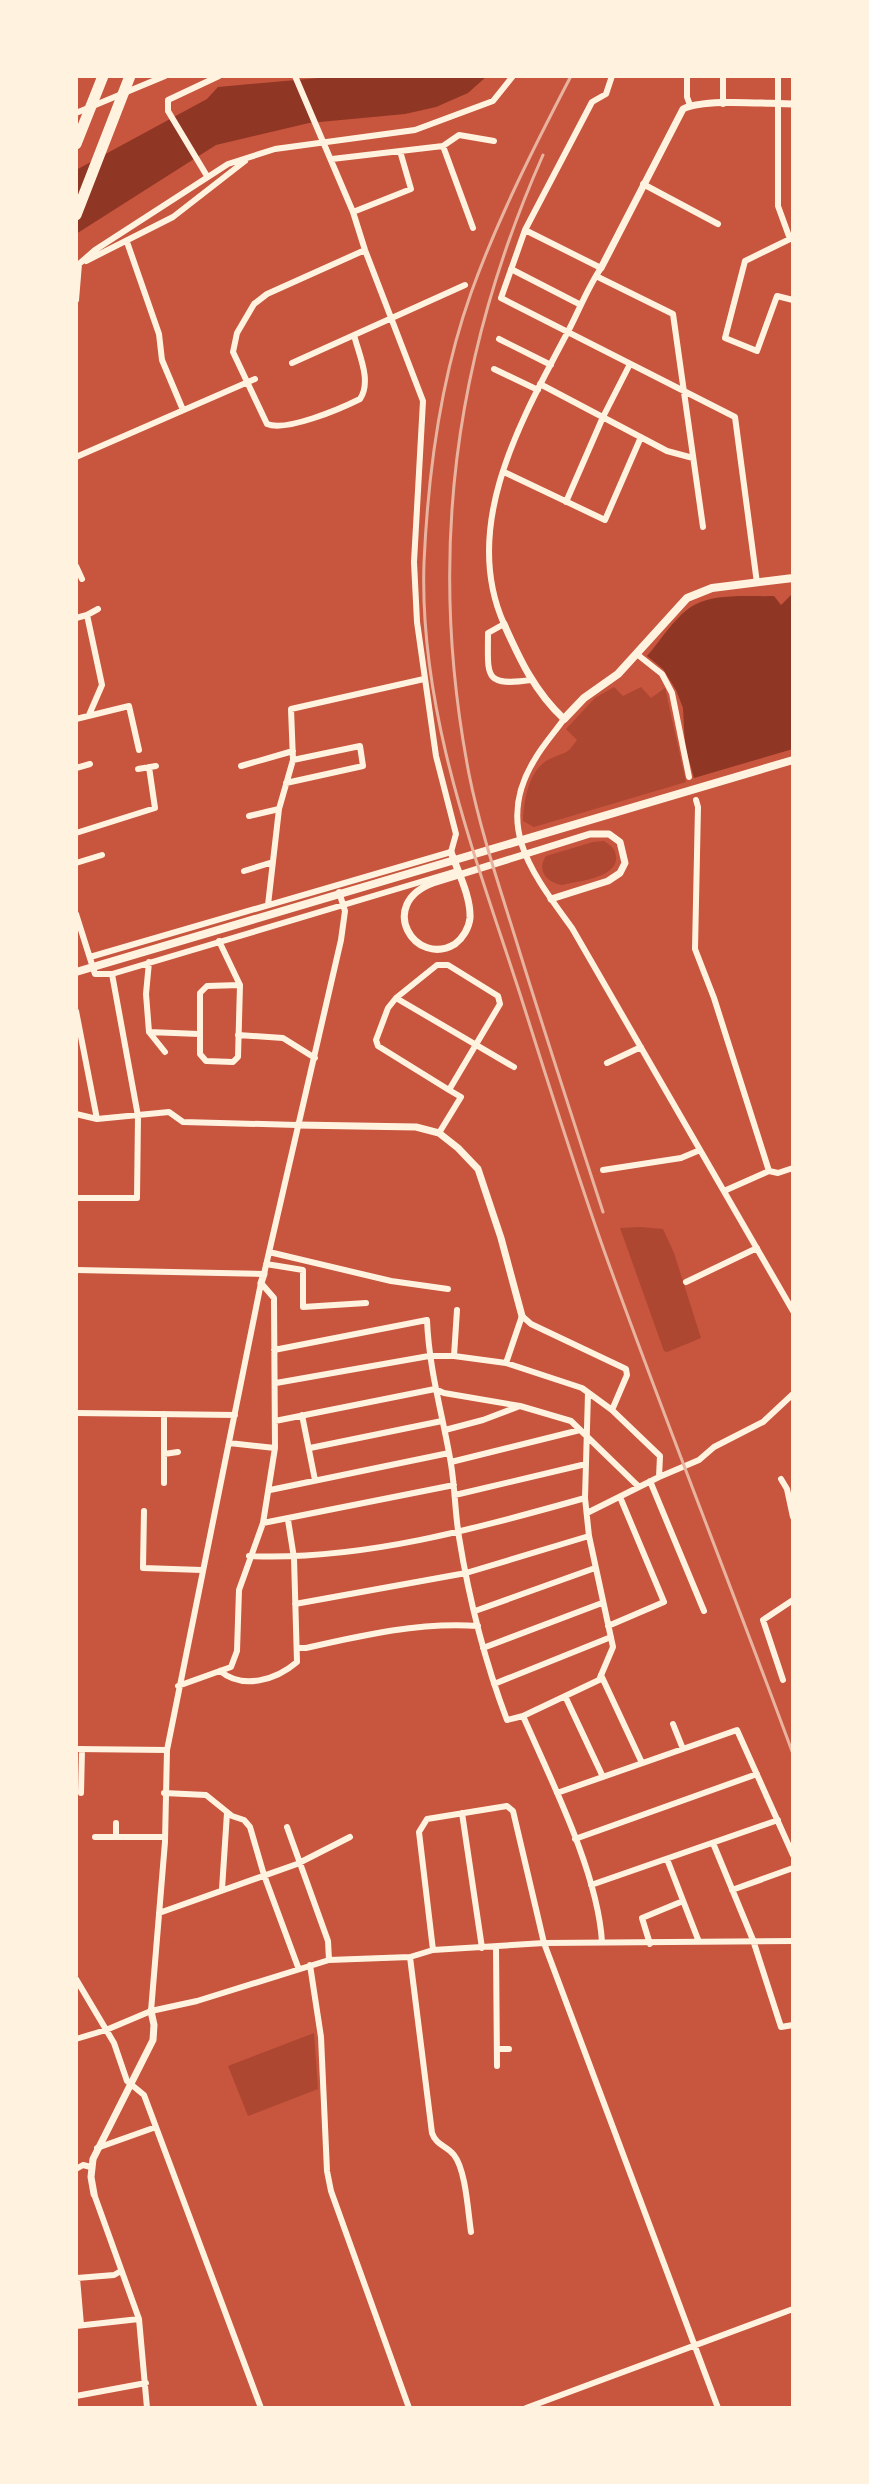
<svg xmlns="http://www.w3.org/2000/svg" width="869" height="2484" font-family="'Work Sans',sans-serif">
<rect width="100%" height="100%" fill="#c8553d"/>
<path fill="#ae4732" d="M614,687l9,9 18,-9 10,11 14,-10 21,94 -152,45 -11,-6c1,-22 6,-54 29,-63 16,-7 14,-3 25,-18l-11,-11 29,-31z
M604,841c6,4 11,7 12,15 3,22 -39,25 -54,29 -15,-2 -26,-15 -16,-29l47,-14z
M641,1227l22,2 11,24 27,85 -34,14 -3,-1 -44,-123z
M314,2033l4,56 -70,27 -20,-50z"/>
<path fill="#8f3625" d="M341,76h146l-19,17 -32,14 -31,7 -96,9 -93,22 -140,89v-64l131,-71 11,-12z
M791,595h2v154l-99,29 -9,-32 -2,-38 -7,-18 -13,-21 -16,-13c13,-15 26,-36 41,-47 23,-17 60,-12 86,-13l7,9z"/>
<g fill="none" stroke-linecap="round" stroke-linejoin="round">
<path stroke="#fff3e0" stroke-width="6" d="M687,76v21l3,8
M723,76v28
M778,76v130l12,33 -45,22 -20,77 32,13 20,-55 16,4
M76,113l89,-37
M443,146l30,82
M332,159l111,-13 16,-11 35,6
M207,176l-39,-65v-11l51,-24
M643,184l75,40
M353,212l58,-23 -11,-38
M525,230l-24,68 234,119 22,166
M127,242l32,92 3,26 21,50
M86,261l87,-44 72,-56
M511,269l70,36
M596,276l77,38 30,213
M76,300l3,-36 16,-14 133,-86 47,-15 140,-19 78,-29 20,-25
M354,335c5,20 18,46 6,64 -20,10 -74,33 -93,25l-34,-72 4,-19 17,-29 13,-10 98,-44
M499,339l52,26
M292,363l173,-78
M494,369l44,21
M540,384l127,67 26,7
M76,457l179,-78
M504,472l101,48 36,-83
M566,502l37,-85 27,-53
M76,566l6,13
M87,615l11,-6
M76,618l11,-3 15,70 -13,30
M638,655l24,19 10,19 17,84
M531,680c-48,7 -43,-4 -43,-47l16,-9c-43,-96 15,-200 60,-285 13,-23 22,-49 37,-71l-76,-38 67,-128 14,-8 6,-18
M76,719l53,-13 10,44
M564,719c-10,14 -21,26 -29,40 -42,67 -2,115 37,169l221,383
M241,766l52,-15
M76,768l14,-4
M138,769l18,-3
M286,783l77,-17 -3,-20 -67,14
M696,800l2,7 -3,142 19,49 55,173 -45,20
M249,816l30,-7
M76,833l79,-25 -6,-41
M76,863l26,-8
M244,871l29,-9
M268,905l11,-96 14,-49 -2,-51 133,-30
M76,914l19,60h17l345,-103
M219,941l21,44 -2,72 -5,5 -27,-1 -6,-7v-61l7,-7 33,-1
M90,957l361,-105 5,-18 -20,-78 -19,-134 -3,-60 9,-161 -58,-151 -12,-38 -58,-136
M149,962l-3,32 3,38 16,20
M396,998l118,69
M76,1011l21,108
M149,1032l50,2
M238,1035l45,3 32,20
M607,1063l34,-16
M76,1114l21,5 72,-7 14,10 114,3
M439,1133l22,-36 -12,-7 -71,-44 -2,-6 12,-32 8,-10 41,-33h11l50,31 2,8 -51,86
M603,1170l78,-12 19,-8
M769,1171l9,2 15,-5
M76,1198h61l1,-82 -26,-142
M269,1252l122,29 57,8
M266,1264l37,6v37l63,-4
M76,1270l188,4 77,-334 4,-29 -6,-19
M686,1282l71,-34
M274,1350l153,-30c2,50 16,96 24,144 4,24 4,49 8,73 10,62 26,125 48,183l16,-4 76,-36 14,-33 -24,-111 -4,-38 3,-105
M454,1356l3,-46
M506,1363l16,-47 9,8 95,45 1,6 -15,35
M276,1383l153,-27h25l52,7 76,25 30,22 48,46 -1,21 -72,36
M76,1413l159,2
M302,1415l13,65
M275,1421l160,-32 9,4 76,13 51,15 67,65
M445,1430l38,-10 37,-14
M229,1443l46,5
M310,1448l132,-27
M164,1454l14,-2
M451,1462l129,-32
M659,1477l40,-17 15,-13 49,-25 30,-28
M781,1479l6,10 6,28
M650,1481l54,130
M164,1483v-69
M270,1490l179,-37
M455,1495l131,-31
M144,1511l-1,57 59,2
M263,1523l191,-38
M249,1556c112,5 230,-28 336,-58
M295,1604l171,-31 123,-37
M475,1611l120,-43
M608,1626l56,-24 -44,-105
M297,1648h9c57,-13 113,-26 172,-22
M483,1648l119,-45
M220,1671c23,19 56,9 77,-9l-3,-104 -6,-38
M601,1675l41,88
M783,1680l-20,-60 30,-20
M494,1684l117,-47
M178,1686l53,-19 6,-16 2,-61 24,-67 12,-75 -1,-150 -13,-15
M565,1696l38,81
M523,1716c28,64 75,157 79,226
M673,1724l10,25
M76,1749l91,1
M81,1793l1,-44
M164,1793l42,2 26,21 12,4 6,7 14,48 34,92
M557,1793l180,-63 56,125
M462,1813l20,135
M116,1823v14
M287,1827l41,114 1,19
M95,1837h70
M575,1839l182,-65
M713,1843l40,97 28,87 12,-2
M667,1859l32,83
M591,1885l187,-65
M222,1889l5,-76
M732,1890l61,-22
M159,1913l138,-49 53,-27
M650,1944l-8,-26 41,-17
M496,1947l1,119
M433,1950l-14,-118 8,-13 80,-13 6,5 31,132 174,465
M410,1957l22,176c4,12 15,13 22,22 12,15 14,58 17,77
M310,1965l11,72 6,134 4,20 78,217
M76,1979l38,64 13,38 17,14 117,313
M151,2011l14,-169 2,-92 94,-467
M76,2039l30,-9 45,-19 46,-10 132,-41 81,-3 23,-7 111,-7 249,-2
M497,2049h12
M97,2148l59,-21
M76,2169l7,-4 8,2
M94,2194l45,125 8,89
M81,2325l-4,-47 37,-3 7,-4
M76,2326l63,-7
M76,2396l70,-13
M526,2408l267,-99"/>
<path stroke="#fff3e0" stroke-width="7" d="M601,268l82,-159c21,-11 85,-5 110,-5
M504,624c16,36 31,68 60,95
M451,852c7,20 20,45 19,66 -1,10 -7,20 -15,26 -40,24 -79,-40 -22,-61l157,-49h19l11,8 5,21 -5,10 -12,8 -57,18
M297,1125l119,2 23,6 19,15 20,21 23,69 21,78
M261,1283l3,-9
M94,2194l-3,-17 2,-18 60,-119 1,-15 -3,-14"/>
<path stroke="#fff3e0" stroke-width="8" d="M564,719l20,-21 34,-24 69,-76 25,-10 81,-10
M76,972l717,-212"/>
<path stroke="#fff3e0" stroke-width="11" d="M76,144l27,-68
M76,215l54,-139"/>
<path stroke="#e9b49f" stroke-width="3" d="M571,76c-37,71 -73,142 -100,217 -31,87 -43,179 -47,270 -5,149 51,292 96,431 28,88 55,175 86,262 60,167 126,332 187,498
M543,155c-89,201 -116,402 -74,619 12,60 33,120 51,179 27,87 55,173 83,259"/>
</g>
<rect width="869" height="2484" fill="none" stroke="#fff3e0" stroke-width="156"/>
</svg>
